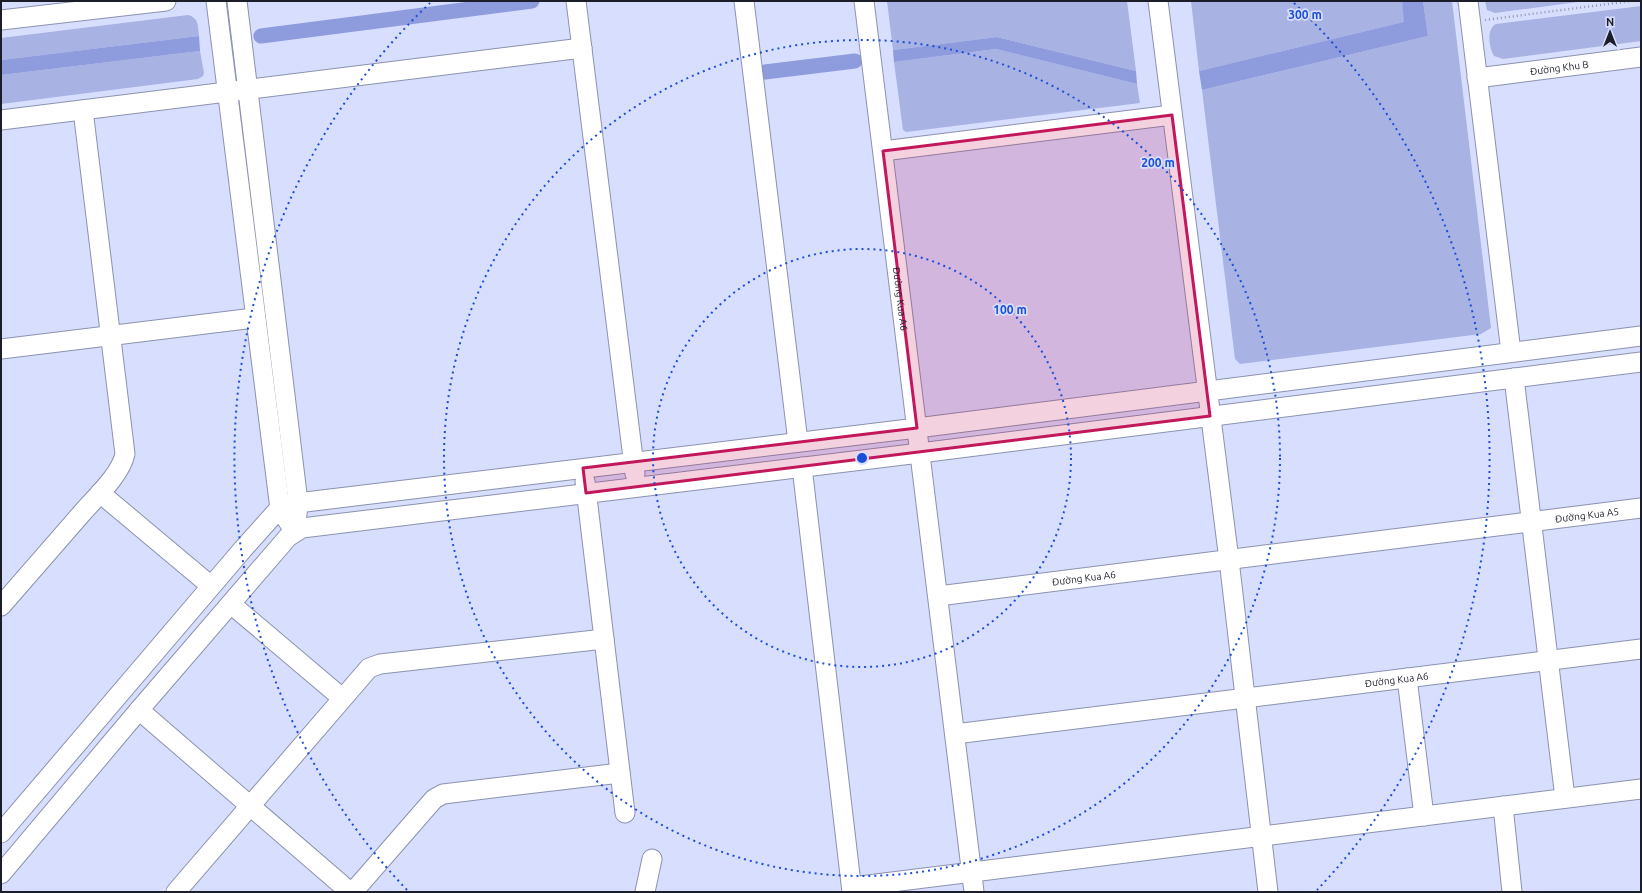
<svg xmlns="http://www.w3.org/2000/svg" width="1642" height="893" font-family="Ubuntu,sans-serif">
<rect width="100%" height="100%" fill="#d7defe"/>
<path fill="#a8b2e3" d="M887,1h240l9,70 -139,-34 -104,13z
M1191,1h211l3,21 -206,49z
M1423,1h29l39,327 -10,6 -241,30 -5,-5 -33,-269 226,-54z
M1485,1h100l-90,12 -8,-3z
M1641,6v35l-138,18 -9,-3c-5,-8 -8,-27 2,-32z
M188,15c11,3 10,11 11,21l-198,24v-22z
M996,49l141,35 3,19 -234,29 -3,-2 -9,-68z
M200,51l4,22 -1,3 -5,3 -197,25v-29z"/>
<path fill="#8e9bdc" d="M1402,1h21l5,35 -226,54 -3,-19 205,-49z
M199,36l1,15 -199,24v-15z
M997,37l139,34 1,13 -141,-35 -102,13 -1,-12z"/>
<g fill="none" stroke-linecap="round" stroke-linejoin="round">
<path stroke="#8e9bdc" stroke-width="15" d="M261,36l271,-35
M765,72l90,-11"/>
<defs>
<g id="minor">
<path d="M216,1l64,508 15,23"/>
<path d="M237,1l61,501 -1,13"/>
<path d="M576,1l59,473"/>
<path d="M744,1l54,441"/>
<path id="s1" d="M864,1l110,891"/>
<path d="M1158,1l71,559 39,332"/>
<path d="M1468,1l43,351"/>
<path d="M1,20l165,-19"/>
<path id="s2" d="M1477,78l164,-21"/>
<path d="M1,120l581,-72"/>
<path d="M883,151l289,-36"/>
<path d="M1,349l253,-31"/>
<path d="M1514,378l51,420"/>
<path d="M802,467l50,425"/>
<path d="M585,481l40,332"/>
<path d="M100,493l111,93"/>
<path id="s3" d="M938,596l703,-88"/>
<path d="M231,604l111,94"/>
<path d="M1,606c27,-31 54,-62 81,-93 14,-16 39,-39 43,-59l-42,-344"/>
<path d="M1407,678l17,138"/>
<path d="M139,710l211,182"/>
<path id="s4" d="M955,734l686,-85"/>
<path d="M1503,806l9,86"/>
<path d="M1,833l242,-284 34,-38 12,-7 628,-76 724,-92"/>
<path d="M1,874l138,-164 149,-173 14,-9 618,-75 721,-91"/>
<path d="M852,887l789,-98"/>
<path d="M176,892l193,-224 11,-4 224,-25"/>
<path d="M353,892l81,-93 9,-5 177,-21"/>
<path d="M645,892l7,-33"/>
</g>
</defs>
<use href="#minor" stroke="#8b92af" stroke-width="21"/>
<path stroke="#9297af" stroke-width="2.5" stroke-dasharray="1 3" stroke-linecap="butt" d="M1485,20l146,-19"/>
<use href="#minor" stroke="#fff" stroke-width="19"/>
</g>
<path fill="#c2185b" fill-opacity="0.2" stroke="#c2185b" stroke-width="3" stroke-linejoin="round" d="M1172,115l38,301 -624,77 -3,-25 334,-40 -34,-277z"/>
<g fill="none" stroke="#1d4ed8" stroke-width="2" stroke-dasharray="2 4">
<circle cx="862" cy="458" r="209"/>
<circle cx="862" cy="458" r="418"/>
<path d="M407 890A627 627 0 0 1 430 3M1294 3A627 627 0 0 1 1317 890"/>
</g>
<g text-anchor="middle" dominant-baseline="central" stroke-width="3.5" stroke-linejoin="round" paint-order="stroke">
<g font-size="10" fill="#1b1d28" stroke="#d7defe">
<text stroke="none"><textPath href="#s2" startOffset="83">Đường Khu B</textPath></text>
<text stroke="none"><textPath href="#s1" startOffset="300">Đường Kua A6</textPath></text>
<text stroke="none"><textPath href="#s3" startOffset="654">Đường Kua A5</textPath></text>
<text stroke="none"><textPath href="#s3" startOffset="147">Đường Kua A6</textPath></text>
<text stroke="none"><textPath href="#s4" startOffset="445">Đường Kua A6</textPath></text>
</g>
</g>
<circle cx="862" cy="458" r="6" fill="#1d4ed8" stroke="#d7defe" stroke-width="2"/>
<g font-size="12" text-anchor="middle" font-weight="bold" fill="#1d4ed8" stroke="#d7defe" stroke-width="3.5" stroke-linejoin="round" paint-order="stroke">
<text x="1305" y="19">300 m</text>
<text x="1158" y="167">200 m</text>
<text x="1010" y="314">100 m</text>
</g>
<rect width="1642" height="893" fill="none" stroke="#1b1d28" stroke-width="4"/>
<g transform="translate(1610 32)" stroke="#d7defe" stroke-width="3" paint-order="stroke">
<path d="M0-3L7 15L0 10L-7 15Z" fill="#1b1d28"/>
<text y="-6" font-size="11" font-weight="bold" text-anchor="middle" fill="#1b1d28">N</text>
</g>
</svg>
